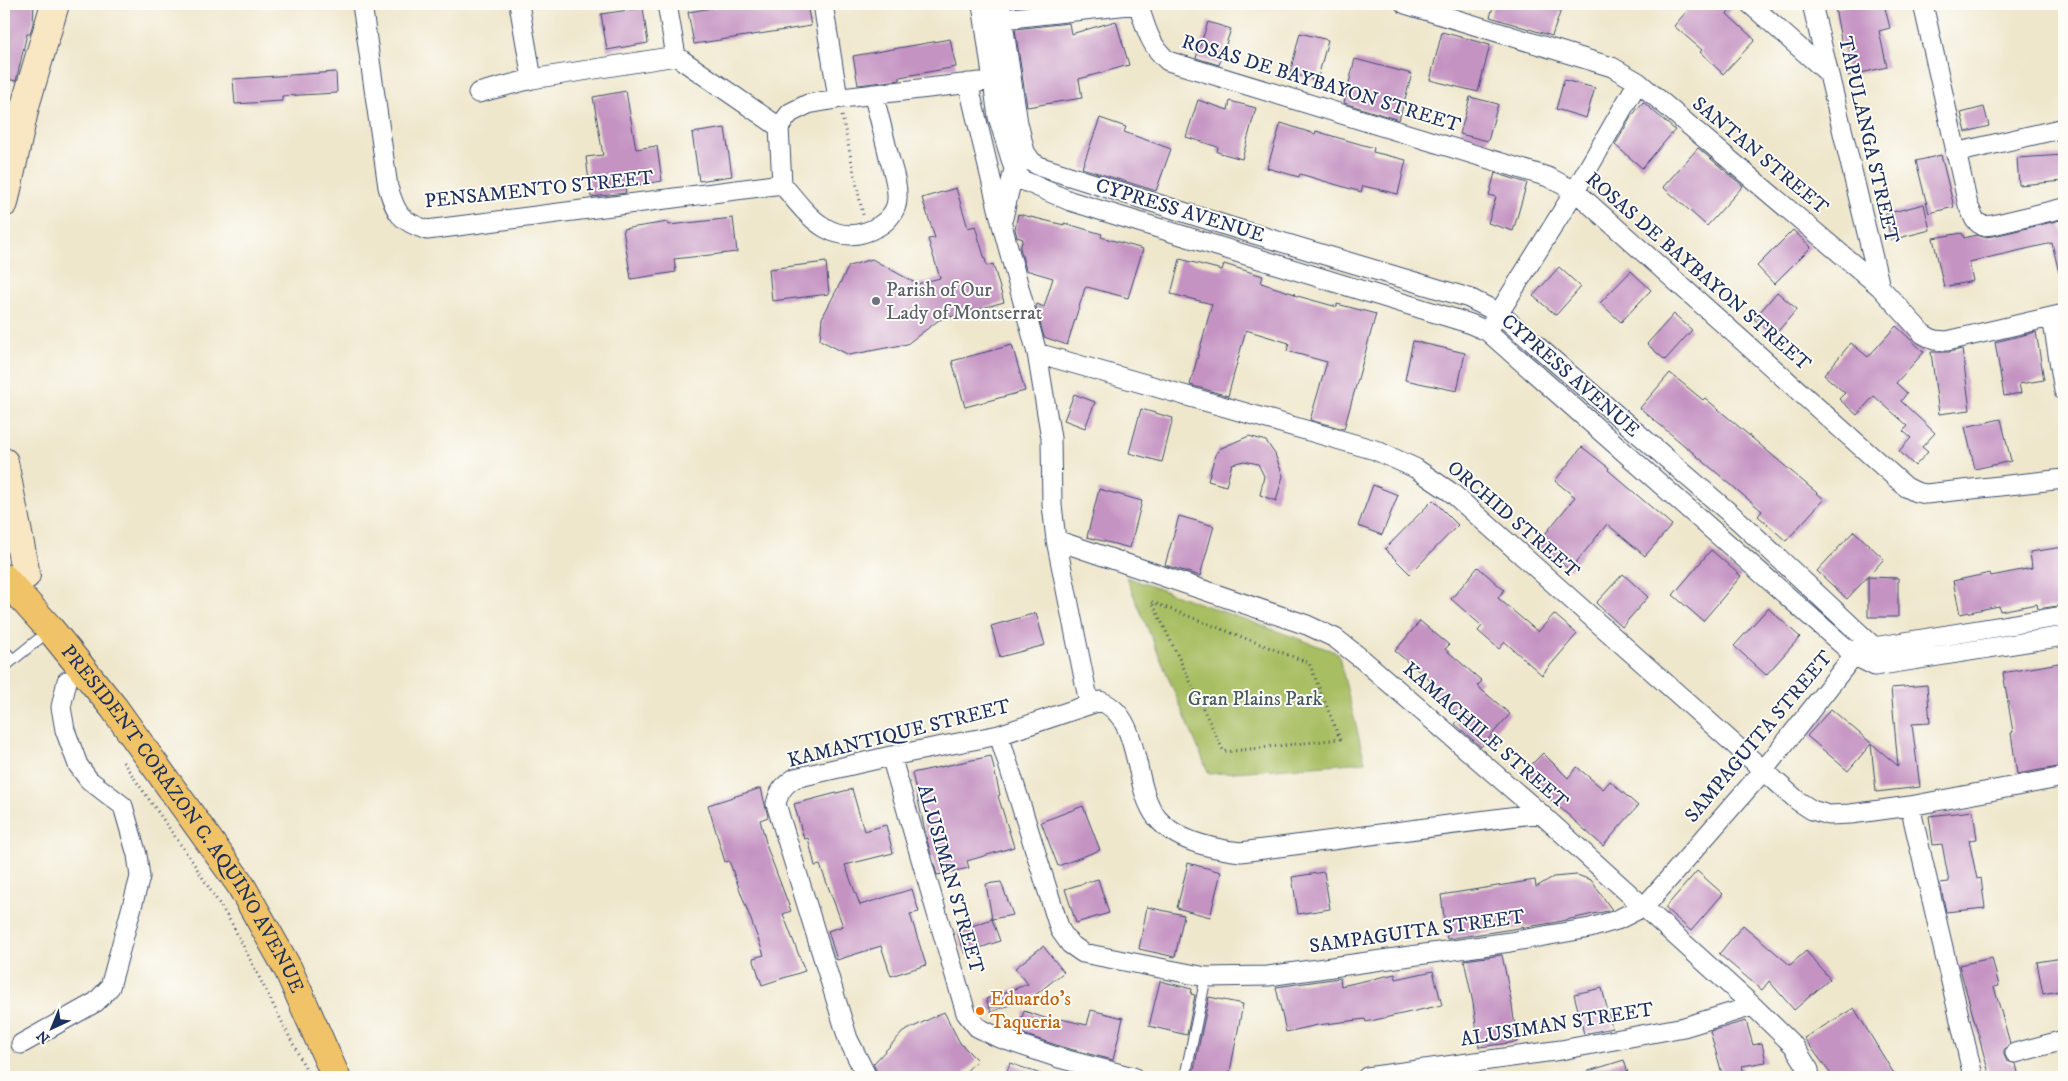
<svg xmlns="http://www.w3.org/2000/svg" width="2068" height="1081" font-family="'IM FELL DW Pica',serif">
<rect width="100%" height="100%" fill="#fdfcf7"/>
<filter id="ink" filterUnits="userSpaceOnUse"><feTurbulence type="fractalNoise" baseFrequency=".02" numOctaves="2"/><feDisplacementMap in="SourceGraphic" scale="10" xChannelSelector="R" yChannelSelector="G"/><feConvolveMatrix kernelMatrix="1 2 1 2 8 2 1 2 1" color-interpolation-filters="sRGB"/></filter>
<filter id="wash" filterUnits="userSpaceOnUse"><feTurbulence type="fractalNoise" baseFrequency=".0096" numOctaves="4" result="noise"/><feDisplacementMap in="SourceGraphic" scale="20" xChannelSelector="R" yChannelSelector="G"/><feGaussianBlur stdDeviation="1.12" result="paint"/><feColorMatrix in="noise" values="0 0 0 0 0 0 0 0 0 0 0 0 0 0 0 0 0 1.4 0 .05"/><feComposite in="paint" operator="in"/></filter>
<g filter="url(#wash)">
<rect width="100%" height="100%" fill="#efe7cc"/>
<path fill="#a8be62" stroke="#627660" d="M1126,577l212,76 27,109 -156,12z"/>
<g id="blocks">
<path fill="#c493c2" d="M8,4h26l-1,19 -3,11h-3l-11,47 -12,-3z
M735,4h72l4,22 -117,18 -6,-32z
M1494,4h69l-11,32 -62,-19z
M1693,4h43l-9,10 28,26 -32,34 -23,-22 2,-2 -28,-24z
M1853,4h31l6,24 -11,3 8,36 -39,9 -13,-68z
M643,8l5,35 -41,7 -6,-36z
M1116,21l13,44 -50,14 3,19 -55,9 -12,-78 54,-6 2,11z
M1208,22l23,7 -12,36 -23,-7z
M1442,32l48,13 -12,47 -48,-12z
M1300,33l28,7 -11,41 -27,-8z
M950,39l6,28 -56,10v3l-42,5 -5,-29z
M1355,59l57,15 -13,46 -55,-17z
M336,72l1,21 -55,3v5l-47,3 -2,-25z
M1564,80l31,8 -9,30 -30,-9z
M626,91l10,58 21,-3 5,35 -37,6 1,6 -35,4 -5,-40 17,-2 -10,-58z
M1470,97l28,7 -10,37 -28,-7z
M1198,100l30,10 2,-9 26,7 -14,51 -25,-7 1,-5 -32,-10z
M1643,102l32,28 -33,38 -27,-23 16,-28z
M1984,107l5,19 -23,6 -5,-19z
M1100,118l26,9 -2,5 47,17 -15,42 -74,-23z
M1281,123l34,11 1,-3 23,7 35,10 -1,4 33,8 -8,34 -35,-8 -2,6 -61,-18 -1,3 -32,-9z
M725,128l7,48 -33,5 -7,-48z
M1698,148l45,38 -36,40 -44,-39z
M1941,155l13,52 -25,6 -13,-52z
M2064,155v26l-45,4 -2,-27z
M1495,173l32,10 -14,48 -25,-8 8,-26 -7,-2z
M956,188l12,40 7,-2 12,40 6,-2 11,38 -65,18 -32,24 -58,11 -29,-15 2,-22 27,-52 23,-7 45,25 23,-6 -12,-39 7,-1 -13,-40z
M1924,204l6,26 -39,10 -6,-26z
M1018,214l46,11v-2l38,11 -1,3 42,12 -15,49 -41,-11 -2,1 -18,57 -23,-8 -8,-30 1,-3 7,3 9,-29 -27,-8 -6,-22 3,-9 -6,-2 -2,-8z
M733,218l4,34 -63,7 2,13 -45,7 -8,-50 45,-7 1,3z
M2060,220l4,17v35l-5,1 -7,-30 -83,19 4,19 -29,6 -11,-49 29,-5 2,5 12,-3 7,2 11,-1z
M1793,230l18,17 -37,37 -17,-18z
M1180,259l42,11 2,-6 39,12 -2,7 34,11 -1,1 43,12v-3l39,10 -32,115 -34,-9 17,-58 -40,-11 2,-8 -43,-13 -18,66 -38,-11 22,-81 -41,-10z
M826,262l3,32 -57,7 -3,-32z
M1559,267l22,20 -25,28 -23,-19z
M1631,271l20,19 -30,32 -21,-19z
M1777,292l20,17 -23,27 -20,-17z
M1674,314l18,16 -27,30 -18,-16z
M1896,326l28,26 -28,31 11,10 -6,8 34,32 -13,14 6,5 -13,14 -16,-15 12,-13 -8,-7 5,-5 -34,-30 -17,19 -18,-16 6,-6 -21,-18 27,-32 17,14z
M2036,332l8,48 -25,4 2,9 -17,3 -9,-54z
M1413,341l52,12 -8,38 -52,-11z
M1012,345l13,46 -60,16 -13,-46z
M1962,349l8,61 -31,4 -8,-62h18z
M1670,373l33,27 2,-2 119,101 -38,42 -28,-25 4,-5 -122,-103z
M1074,394l21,8 -10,26 -21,-8z
M1141,409l32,9 -11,44 -33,-9z
M2001,419l10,42 -36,8 -10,-42z
M1249,436l17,5 9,13 8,22 -7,25 -16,-6 4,-19 -6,-12 -14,-3 -12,3 -6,22 -18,-5 7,-26 4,-6z
M1582,447l27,21 -1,2 64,55 -27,31 -38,-32 -37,46 -33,-26 38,-47 -20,-16z
M1373,485l25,10 -16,40 -24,-9z
M1099,489l43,12 -12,47 -43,-11z
M1433,500l25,25 -48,49 -25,-25z
M1179,516l35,10 -14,50 -35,-11z
M1854,531l30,28 -37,40 -30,-28z
M2064,547v58l-26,4 -1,-5 -37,7 -1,-5 -39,8 -7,-33 37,-8 1,3 41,-8 -2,-16z
M1711,550l30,26 -38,45 -30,-26z
M1478,567l26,23 -6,8 40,34 16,-18 23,20 -35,41 -37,-33 -6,7 -21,-18 4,-5 -31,-27z
M1623,574l25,23 -26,30 -26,-24z
M1868,577l30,1v39h-30z
M1768,608l32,29 -34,38 -32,-29z
M1036,613l9,32 -45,12 -9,-31z
M1420,621l29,24 -4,4 37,32 -5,5 33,28 -29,33 -26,-23 6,-7 -31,-27 4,-6 -39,-33z
M2064,662v104l-47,8 -6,-41 2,-1 -10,-59z
M1927,685l3,38 -18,1 8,63 -44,5 -5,-48 -23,27 -41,-35 24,-27 67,57 -7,-78z
M1543,753l25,25 9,-11 26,22 7,-8 28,25 -35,40 -81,-72z
M991,756l9,39 -2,1 16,51 -47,14 2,7 -32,7 -10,-35 -15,-67z
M761,788l7,29 -8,3 8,30 23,61 -8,3 22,57 -43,14 -9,-27 11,-3 -35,-94 -4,1 -17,-57z
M852,789l12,42 22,-6 7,28 -48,12 15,40 52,-16 7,23 -9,2 16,51 -35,11 -10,-30 -44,14 -9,-29 15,-5 -23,-61 -5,1 -7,-28 -4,1 -10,-35z
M1083,806l17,44 -42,16 -17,-44z
M1973,811l4,28 -8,1 8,39 4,-1 4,30 -39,4 -6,-29 9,-1 -7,-38 -9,1 -4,-29z
M1188,863l33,9 -11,45 -33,-9z
M1697,871l26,23 -32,37 -26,-23z
M1324,872l6,37 -32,5 -6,-37z
M1577,875l14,5 21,30 -60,13 -105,16 -6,-44 94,-15 1,7 17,-10z
M1098,879l11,34 -33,10 -11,-34z
M1001,882l12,33 -21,4 -6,-35z
M1147,907l37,8 -9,42 -36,-8z
M992,919l8,22 -35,12 -8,-22z
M1743,925l47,40 16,-14 24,28 -36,31 -25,-29 -7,9 -43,-36z
M1043,946l21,26 -30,24 -43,16 -5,-13 42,-15 -13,-16z
M1502,955l10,50 5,37 -38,5 -6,-44 -9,-43z
M1992,958l7,28 -5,1 16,56 -6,7v5l3,6 9,3 3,13h-29l-31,-112z
M2062,958l2,13v19l-21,4 -6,-32z
M1433,971l9,34 -76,17 -1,-3 -47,6 -32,7 -10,-45 64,-9 1,8 54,-12 1,5z
M1160,981l32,8 -1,5 4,1 -8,40 -38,-9z
M1602,988l10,40 -28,6 -10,-40z
M1209,997l34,7 -14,73h-19l-17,-3z
M1854,1008l42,69h-63l-29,-39z
M1091,1010l32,8 -10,42 -51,-13 -45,-15 7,-21 36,12 1,-4 26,6z
M944,1012l16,31 17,17 -16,17h-79l-5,-5 -4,-8 30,-32z
M1746,1021l7,24 9,-2 4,19 -24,4 3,11h-22l-13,-46z
M1624,1060l5,17h-49l-1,-3z
M1010,1063l36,13v1h-41z"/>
</g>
</g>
<g filter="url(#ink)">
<use href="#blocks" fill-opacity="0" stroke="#3b4b6e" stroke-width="1"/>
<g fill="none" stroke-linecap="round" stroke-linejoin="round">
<defs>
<path id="lane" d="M4,650l9,10
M4,667l46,-37
M1185,1077l21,-100"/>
<path id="street" d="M362,4l26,183c8,27 12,34 39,43l355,-46c26,32 52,68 97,42 9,-5 18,-16 18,-27 1,-14 -4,-28 -8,-42 -5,-21 -10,-42 -16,-63
M519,4l13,75
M667,4l9,52
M823,4l15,94
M982,4l16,113 16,52 8,11 48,21 398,122 19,8 368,325 20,10 189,-30
M1000,4l18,119 7,29 7,10 9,5 190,60 238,71 30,15 241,209 134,125 190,-31
M1138,4c8,23 11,41 30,57l380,116 27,14 331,296 10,5 10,2 138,-15
M1405,4l207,63 26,15 242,205 43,47 11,6 13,1 117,-27
M1750,4l78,69
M1812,4l68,283
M1923,4l45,201 7,15 7,6 11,-1 71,-17
M991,24l12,-5 135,-15
M968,83l34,142 35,128 14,85 1,67 4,35 33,163
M478,93l54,-14 144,-23 103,71
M1955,153l109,-25
M782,184l-3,-57 11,-14 18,-9 34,-6 138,-16
M1003,218l11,-49 4,-6
M2052,317l12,74
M1492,324l83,-133 63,-109
M1037,353l338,97 40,18 37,25 346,308 14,9 17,5 22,-1 59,-8 154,-29
M1056,540l251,85 28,13 28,22 177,153 213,193 41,40 15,24 1,7
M999,735l61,195 10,14 13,9 123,24 62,-1 242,-34 80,-14 27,-8 28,-14 118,-135 99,-126
M891,756l75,257 11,14 20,10 62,21 74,19
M1910,806l63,270
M21,1044l75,-42 14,-15 30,-110 -3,-22 -14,-49 -34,-26 -11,-15 -13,-35 -4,-23 6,-26
M2015,1053l49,-13
M867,1077l-19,-38 -72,-235c3,-13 8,-19 19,-26l96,-22 108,-21 101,-34c43,16 31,84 57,117 20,24 56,31 84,34l299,-39
M1367,1077l194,-27 123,-23 69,-21"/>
<path id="secondary" d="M4,203l21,-97 30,-102
M4,462l22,113"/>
<g id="primary">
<path id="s1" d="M4,578l46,51 64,79 126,176 48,85 48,108"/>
</g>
</defs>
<use href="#lane" stroke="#3b4b6e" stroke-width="12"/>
<use href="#street" stroke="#3b4b6e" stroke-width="21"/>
<use href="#secondary" stroke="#3b4b6e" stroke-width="30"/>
<use href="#primary" stroke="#3b4b6e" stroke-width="30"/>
<path stroke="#3b4b6e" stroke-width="3" stroke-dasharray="1 4" stroke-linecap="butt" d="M842,116l21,99
M1152,602l157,61 31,76 -116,13z
M123,762l69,99 40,63 78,153"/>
<use href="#lane" stroke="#fff" stroke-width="10"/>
<use href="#street" stroke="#fff" stroke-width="19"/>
<use href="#secondary" stroke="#f9e7c3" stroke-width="28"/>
<use href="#primary" stroke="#f1c369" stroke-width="28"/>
</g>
</g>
<circle fill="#6b7280" stroke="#fdfcf7" stroke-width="2" cx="876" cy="301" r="5"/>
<circle fill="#e8710a" stroke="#fdfcf7" stroke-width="2" cx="980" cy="1011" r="5"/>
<g text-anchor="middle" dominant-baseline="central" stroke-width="4" stroke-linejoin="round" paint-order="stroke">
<g font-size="20" fill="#1b2f5e" stroke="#fdfcf7">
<text transform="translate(1321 84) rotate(17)">ROSAS DE BAYBAYON STREET</text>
<text transform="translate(1868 140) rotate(77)">TAPULANGA STREET</text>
<text transform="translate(1760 156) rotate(40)">SANTAN STREET</text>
<text transform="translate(539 190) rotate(-6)">PENSAMENTO STREET</text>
<text transform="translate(1180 211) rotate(17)">CYPRESS AVENUE</text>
<text transform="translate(1698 272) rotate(41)">ROSAS DE BAYBAYON STREET</text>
<text transform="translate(1570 376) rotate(41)">CYPRESS AVENUE</text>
<text transform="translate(1513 520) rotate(41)">ORCHID STREET</text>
<text transform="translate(899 734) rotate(-14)">KAMANTIQUE STREET</text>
<text transform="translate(1485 736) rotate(41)">KAMACHILE STREET</text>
<text transform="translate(1759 737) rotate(-50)">SAMPAGUITA STREET</text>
<text stroke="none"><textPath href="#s1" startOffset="301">PRESIDENT CORAZON C. AQUINO AVENUE</textPath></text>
<text transform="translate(950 879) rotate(74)">ALUSIMAN STREET</text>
<text transform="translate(1417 932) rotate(-8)">SAMPAGUITA STREET</text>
<text transform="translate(1557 1025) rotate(-9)">ALUSIMAN STREET</text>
</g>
<g font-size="20" fill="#5b616d" stroke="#fdfcf7" text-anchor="start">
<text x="886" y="290">Parish of Our<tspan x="886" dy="23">Lady of Montserrat</tspan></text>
</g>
<g font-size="20" fill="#455a5f" stroke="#fdfcf7">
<text x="1255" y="699">Gran Plains Park</text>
</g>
<g font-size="20" fill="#c56008" stroke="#fdfcf7" text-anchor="start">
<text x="990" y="999">Eduardo's<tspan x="990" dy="23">Taqueria</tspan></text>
</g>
</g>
<rect width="2068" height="1081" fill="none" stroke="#fdfcf7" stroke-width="20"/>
<g transform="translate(52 1028) rotate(224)" stroke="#fdfcf7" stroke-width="4" paint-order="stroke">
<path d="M0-4L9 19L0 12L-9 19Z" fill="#1b2f5e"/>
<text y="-8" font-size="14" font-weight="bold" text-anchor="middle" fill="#1b2f5e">N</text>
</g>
</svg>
